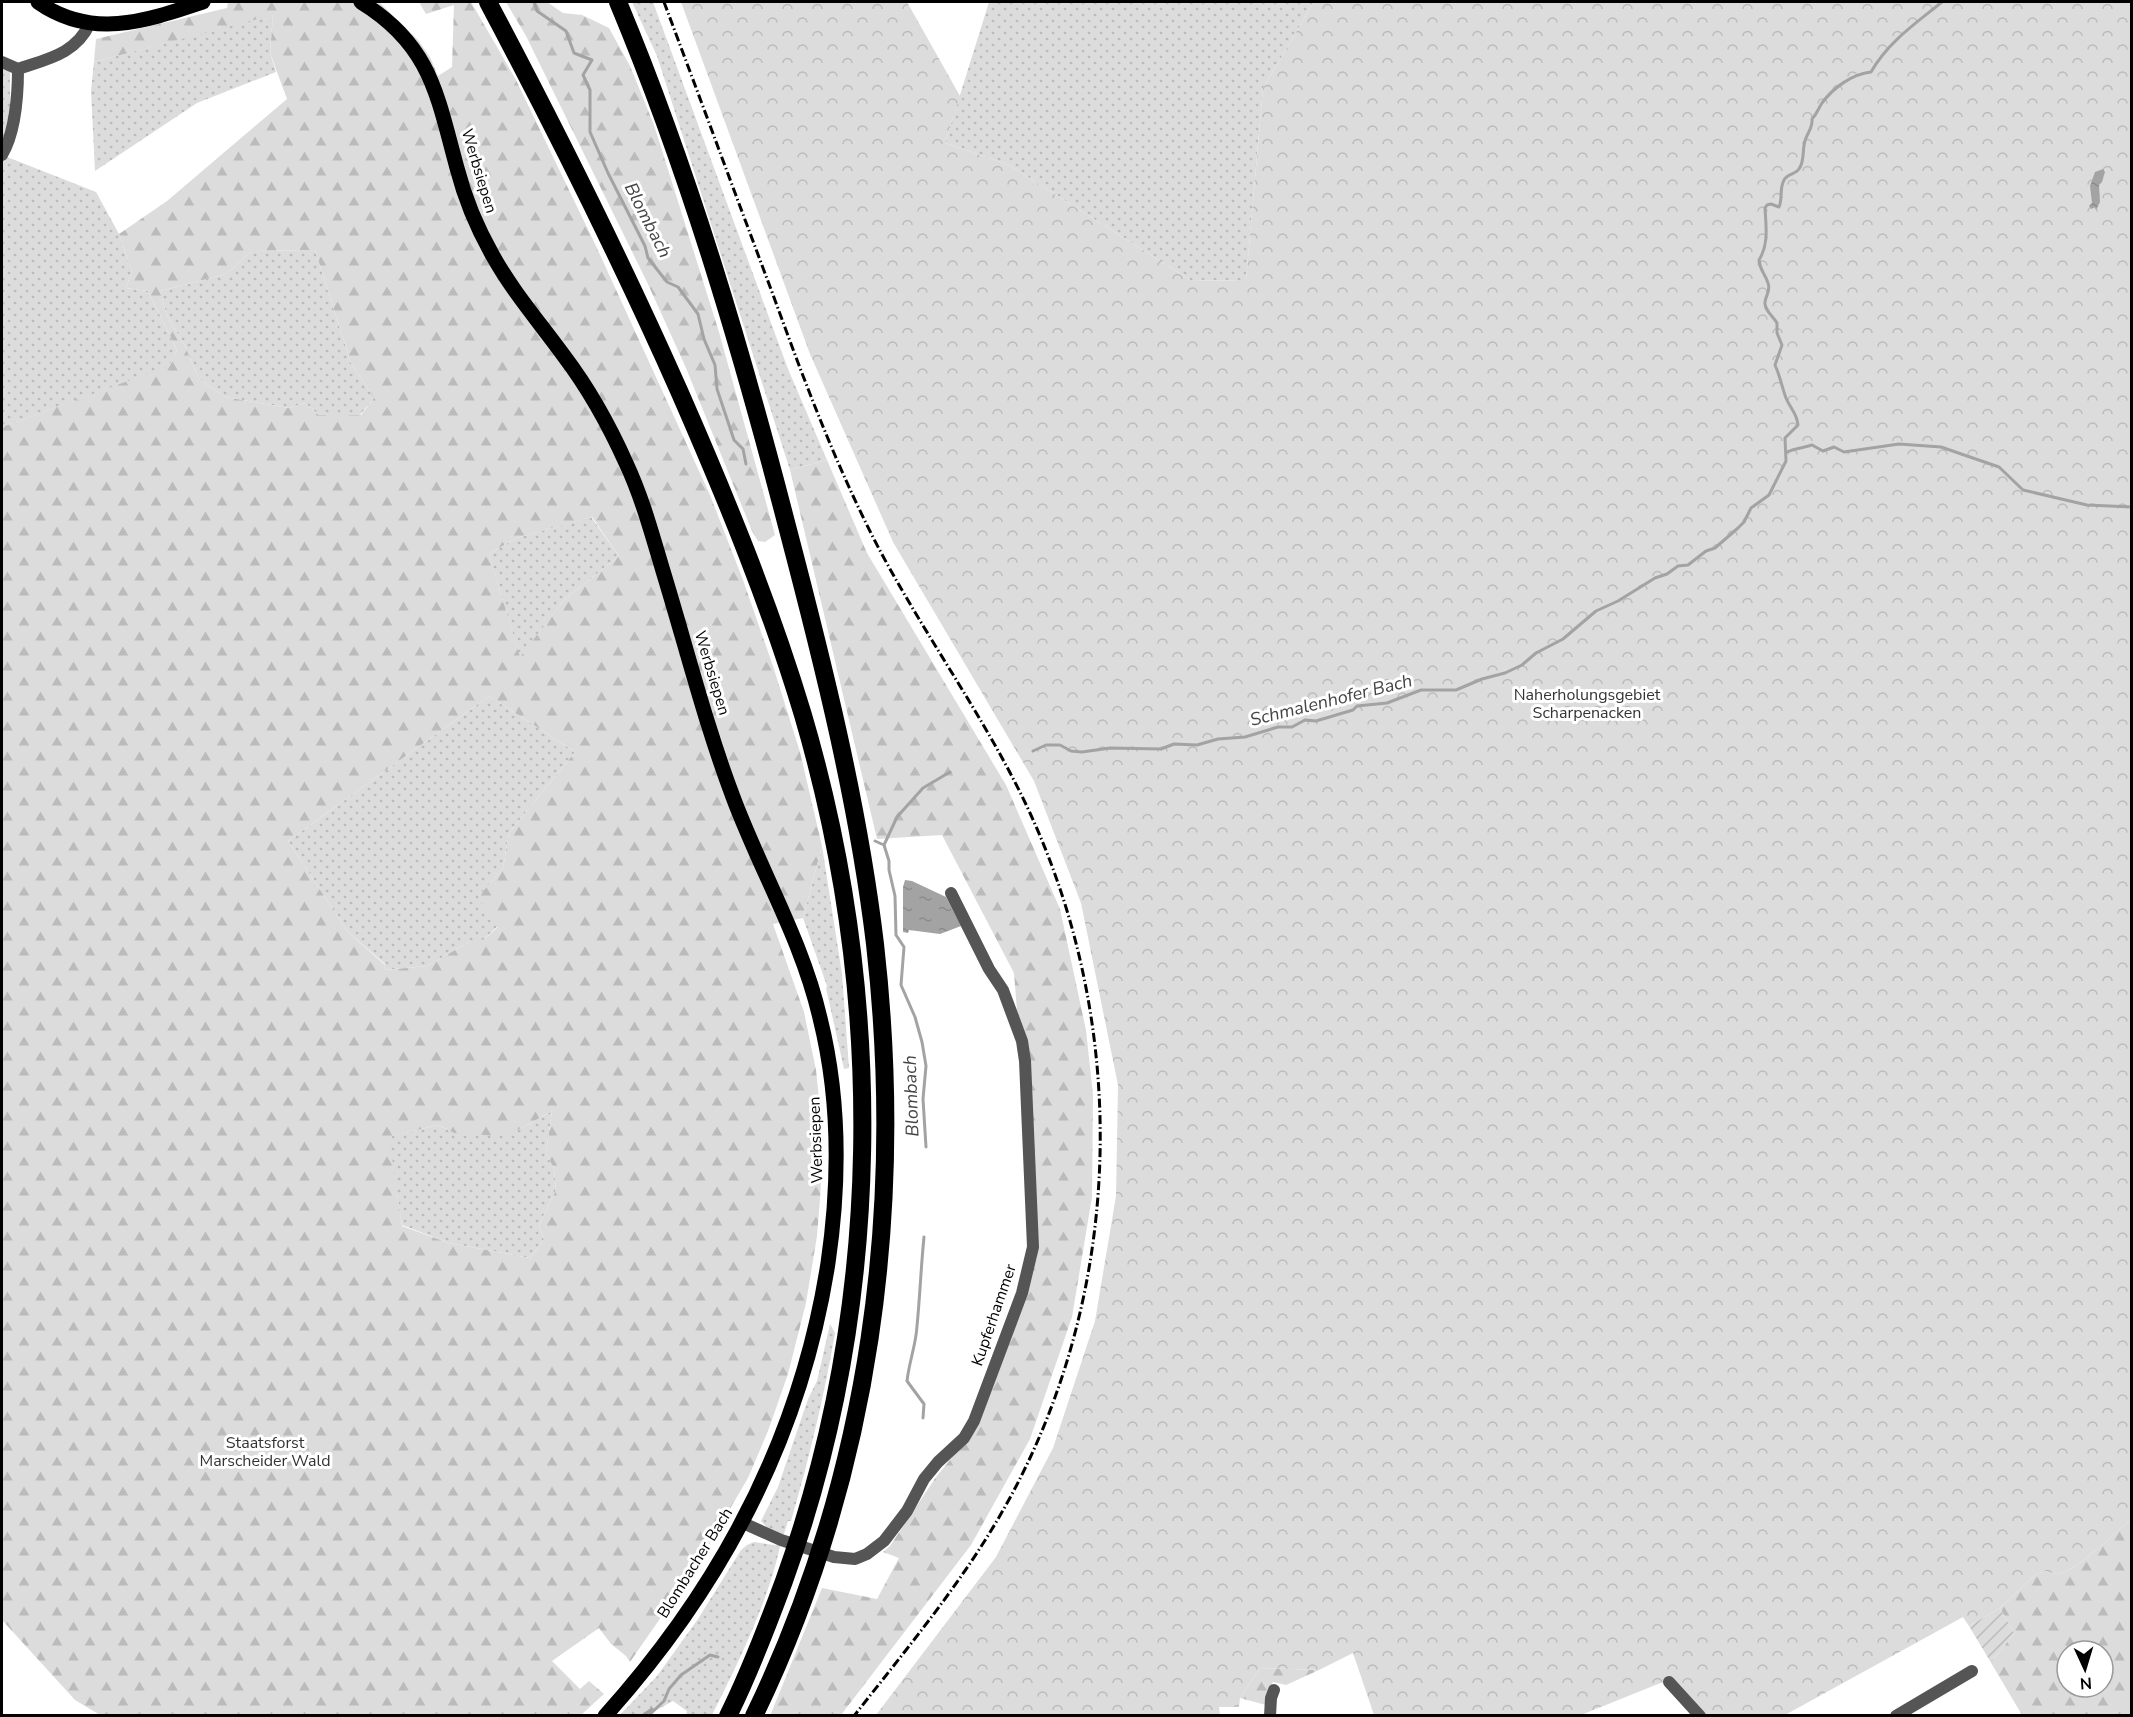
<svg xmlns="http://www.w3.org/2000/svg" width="2133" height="1717" font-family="'Nunito Sans',sans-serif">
<defs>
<pattern id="grass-dots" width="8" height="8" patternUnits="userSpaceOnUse" patternTransform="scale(1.5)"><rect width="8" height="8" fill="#dcdcdc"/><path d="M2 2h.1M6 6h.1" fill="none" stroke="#bbb" stroke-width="1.8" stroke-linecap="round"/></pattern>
<pattern id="forest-firs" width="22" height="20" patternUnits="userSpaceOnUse" patternTransform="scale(1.5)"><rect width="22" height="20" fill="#dcdcdc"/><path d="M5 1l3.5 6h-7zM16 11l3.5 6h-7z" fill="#bbb"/></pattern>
<pattern id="park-crowns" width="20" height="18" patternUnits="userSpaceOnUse" patternTransform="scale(1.5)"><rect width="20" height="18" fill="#dcdcdc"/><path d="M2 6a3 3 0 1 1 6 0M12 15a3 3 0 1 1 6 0" fill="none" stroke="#bbb"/></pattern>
<pattern id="garden-furrows" width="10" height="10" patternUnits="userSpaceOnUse" patternTransform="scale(1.5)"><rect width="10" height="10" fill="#dcdcdc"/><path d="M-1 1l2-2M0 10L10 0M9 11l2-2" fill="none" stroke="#bbb"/></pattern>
<pattern id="water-ripples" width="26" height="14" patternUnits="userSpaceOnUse" patternTransform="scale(1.5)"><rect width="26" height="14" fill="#a3a3a3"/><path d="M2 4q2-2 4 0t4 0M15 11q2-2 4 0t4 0" fill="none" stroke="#8b8b8b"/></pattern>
</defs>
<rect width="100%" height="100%" fill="#fff"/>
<path fill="url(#grass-dots)" d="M632,2h21l135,367 39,91 -37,10 -133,-414z
M989,2h325l-51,86 -17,193 -56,-1 -181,-115 -64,-22z
M273,14l-3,39 6,19 -79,31 -102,68 -4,-80 3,-29z
M2,69l8,3v48l-8,24z
M2,155l94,37 23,42 13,37 -6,17 22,3 29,59 -8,17 -167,60z
M315,250l36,113 23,35 -14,17h-41l-14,-12 -16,5 -64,-11 -26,-18 -14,-33 -18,-30 -7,-25 66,-17 26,-23z
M591,517l28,39 -55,44 -44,58 -31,-104 27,-16z
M489,696l86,56 -66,81 -6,35 -24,28 19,30 -16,15h-12l-42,25 -44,4 1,-6 -37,-32 -60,-91z
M822,846l20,128 7,94 -5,1 -18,-81 1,-2 -24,-68z
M552,1111l-6,42 8,16 2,21 -17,35 5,15 -14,18 -81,-15 -47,-18 -14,-88 50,-12 16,8 68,-5z
M830,1324l5,9c-11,64 -26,126 -44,188h-3l-5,16 -14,-7 -8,-9 17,-34 30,-88 9,-18z
M754,1542l26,4c-11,54 -43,120 -68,169h-26l1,-4 -14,-10 -25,14h-28l37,-39 41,-57 43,-69 6,-5z"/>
<path fill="url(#forest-firs)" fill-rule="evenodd" d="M228,2h151l39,38 12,17 8,19 14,-9 2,-62 -28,9 -7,-12h52l45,78 80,166 114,249 33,85 30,86 27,86 22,94 -19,72 -30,6 31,88 12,58 4,38 2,54 -2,37 -3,37 -11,67 -18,71 -20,57 -20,47 -51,87 -67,97 -4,-6 -15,-12 -12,-16 -47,33 28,28 9,-8 15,13 -23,21h-481l-25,-15 -73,-80v-1193l167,-61 8,-16 -29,-59 -22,-3 6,-17 -13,-37 48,-33 120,-102 -17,-46 3,-38 -179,47 2,-23 131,-31zM315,250l36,113 23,35 -13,17h-42l-14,-12 -16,5 -64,-11 -26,-18 -14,-33 -18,-30 -7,-25 66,-17 26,-23zM592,517l27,39 -55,44 -44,57 -31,-103 27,-16zM489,696l86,56 -66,81 -6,35 -25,29 20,30 -16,14h-12l-42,25 -44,4 1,-5 -37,-33 -60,-91zM552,1111l-6,42 8,16 2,21 -17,35 5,15 -14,18 -81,-15 -47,-17 -13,-89 49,-12 16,8 45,3 23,-8z
M506,2h41l16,11 19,2 27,13 21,38 24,59 65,207 56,203 -10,7 -7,-1 -6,-10 -66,-163 -39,-86 -121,-246z
M827,460l40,93 139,232 54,124 26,121 7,65 -1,102 -20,120 -42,122 -59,106 -130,170 -71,1 52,-128 55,11 22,-41 -16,-6 7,-6 46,-69 35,-43 66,-177 -23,-284 -72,-138 -65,4 -87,-369z
M2131,1519v196h-109l-32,-54 9,-8 15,-20 -14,-25 35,-33 10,-4c5,1 9,3 13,3 18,-2 59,-43 73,-55zM2067,1651h36v36h-36z
M1260,1668l59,2 -33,15 -13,-3 -6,10 -1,13 -26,-7z"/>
<path fill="url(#park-crowns)" d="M681,2h226l53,94 -15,47 64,22 181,115 56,1 17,-193 51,-86h817v1517c-14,12 -55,53 -73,55 -4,0 -8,-2 -13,-3l-10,4 -35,33 -31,18 -6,-9 -178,98h-78l-39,-35 -87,35h-207l-21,-62 -34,17 -59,-2 -20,30 -1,9h-20l1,8h-344l120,-158 57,-109 42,-127 21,-125 2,-111 -37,-182 -47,-122 -141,-239 -83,-188z"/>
<path fill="url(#garden-furrows)" d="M2000,1608l14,25 -15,20 -9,8 -21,-35z"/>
<path fill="url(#water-ripples)" d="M2103,169l2,3 -3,10 -3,3 1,17 -4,8 -1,-3 -4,2 -2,-3 3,-3 -2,-17 5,-14z
M905,880l7,1 34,16 15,29 -21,8 -31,-4 -1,3 -5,-1v-45z"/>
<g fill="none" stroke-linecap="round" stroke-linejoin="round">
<path stroke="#a3a3a3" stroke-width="3" d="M534,2l3,9 29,20 8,22 18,7 -9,15 7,15v42l18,41 37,73 3,12 19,24 11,5 20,27 6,25 11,26 2,24 17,51 9,9 3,15
M1787,452c9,-4 16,-4 25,-7l11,6 11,-4 10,5 55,-8 42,3 58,20 24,23 64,15 45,2
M1033,751l13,-6h14l11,6 11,1 28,-4 51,1 13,-5 23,1 21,-6 27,-2 33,-10h14l13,-7 11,1 37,-11 4,-4 30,-3 34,-13h35l26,-11 23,-6 17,-8 14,-12 27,-14 33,-28 22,-10 37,-23 12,-4 11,-8 10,-1 18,-14 9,-3 23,-20 6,-6 7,-14 18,-13 17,-34 -1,-23 13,-13c-1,-12 -8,-17 -12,-27 -4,-11 -6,-22 -11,-33l7,-20 -5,-12v-10c-4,-7 -13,-13 -12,-21 1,-8 6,-11 3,-19 -3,-10 -8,-12 -9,-23 10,-16 7,-34 6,-52l2,-3 4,-1 8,3c4,-9 0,-18 5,-27 3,-6 12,-6 15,-11 6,-8 3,-19 6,-28 2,-8 8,-13 7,-22 5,-5 6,-10 10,-16 11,-15 30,-29 49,-31 17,-30 45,-49 71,-70
M875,841l9,4 5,16v9l6,26 1,39 8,12 -3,38 14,32 7,25 4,24 -3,33 3,48
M884,845l13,-28 26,-29 27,-16
M923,1418l1,-14 -17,-23c2,-19 9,-36 10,-55 3,-30 4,-60 7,-89
M642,1716l10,-7
M648,1716l16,-15 5,-12 12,-14 29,-20 8,2"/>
<path stroke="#555" stroke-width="12" d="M2,62l16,7
M18,69c29,-10 58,-15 72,-46
M2,155c13,-22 16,-60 16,-86
M743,1523l38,17 53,17 21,2 12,-5 17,-13 23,-30 17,-32 14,-17 26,-24 10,-17 48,-128 11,-46 -8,-186 -3,-20 -19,-51 -14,-21 -38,-76
M1669,1682l31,34
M1270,1716l1,-18 3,-8
M1896,1716l76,-45"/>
<path stroke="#000" stroke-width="15" d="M38,2c54,38 108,19 165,0
M361,2c70,43 76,93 96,166 8,31 20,60 36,88 20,36 47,67 71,100 25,33 45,69 62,107 16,34 26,71 37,108 23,75 42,152 70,226 28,75 69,143 87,221 20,80 20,163 8,245 -27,174 -106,323 -223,453"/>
<path stroke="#000" stroke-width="18" d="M488,2c68,128 133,258 192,391 46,105 90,212 123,322 83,283 81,588 -19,866 -17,46 -34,91 -56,135
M618,2c71,170 123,346 169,524 36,137 71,276 88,418 30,264 -4,530 -121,772"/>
<path stroke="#000" stroke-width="3" stroke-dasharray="9 3 1.5 3" stroke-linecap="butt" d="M664,2c36,96 72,194 108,290 28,77 56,153 92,227 49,102 119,192 166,294 103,224 93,493 -32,706 -41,70 -94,133 -144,197"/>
</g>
<g text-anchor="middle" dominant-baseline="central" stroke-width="6" stroke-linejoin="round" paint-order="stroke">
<g font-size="16" fill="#000" stroke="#fff">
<text transform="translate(479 171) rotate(73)">Werbsiepen</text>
<text transform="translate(712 673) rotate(73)">Werbsiepen</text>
<text transform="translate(816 1140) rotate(-92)">Werbsiepen</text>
<text transform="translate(994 1315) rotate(-71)">Kupferhammer</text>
<text transform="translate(695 1563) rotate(-58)">Blombacher Bach</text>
</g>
<g font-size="16" fill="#333" stroke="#fff">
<text x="1587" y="695">Naherholungsgebiet<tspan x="1587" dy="18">Scharpenacken</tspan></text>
<text x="265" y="1443">Staatsforst<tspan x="265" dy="18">Marscheider Wald</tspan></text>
</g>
<g font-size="18" font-style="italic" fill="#444" stroke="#fff">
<text transform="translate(648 220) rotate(63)">Blombach</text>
<text transform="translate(1331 700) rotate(-14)">Schmalenhofer Bach</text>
<text transform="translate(911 1096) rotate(-92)">Blombach</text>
</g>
</g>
<rect width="2133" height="1717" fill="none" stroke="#000000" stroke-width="6"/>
<g transform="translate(2085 1669) rotate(176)"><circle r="28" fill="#ffffff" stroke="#999999" stroke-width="1.5"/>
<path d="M0-4.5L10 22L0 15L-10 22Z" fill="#000000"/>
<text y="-9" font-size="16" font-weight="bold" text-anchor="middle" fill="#000000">N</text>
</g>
</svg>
